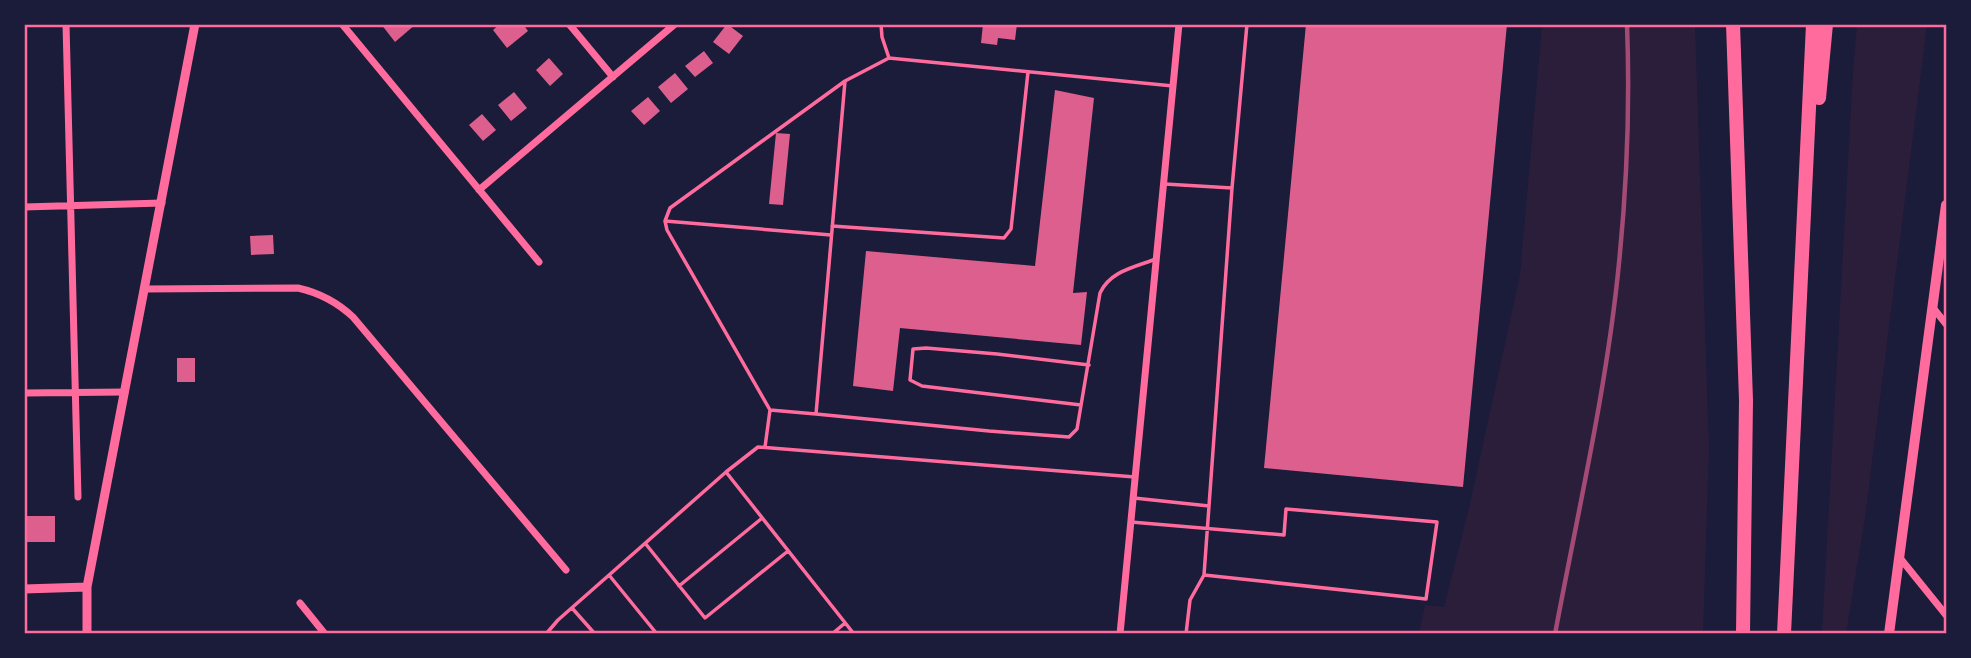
<svg xmlns="http://www.w3.org/2000/svg" width="1971" height="658" font-family="Ubuntu,sans-serif">
<rect width="100%" height="100%" fill="#1b1b3a"/>
<path fill="#2a1e3b" d="M1542,25h153l14,424 -6,184h-284l6,-28 19,2 25,-99 51,-233z
M1857,25h70l-62,493 -19,115h-24l31,-562z"/>
<path fill="#dd5f8e" d="M381,24h35l-21,18z
M500,24h23l5,7 -21,17 -14,-18z
M727,24l16,12 -14,18 -16,-12z
M983,24h34l-2,16 -17,-2 -1,7 -16,-2z
M1306,24h201l-44,463 -199,-19z
M704,51l9,12 -18,14 -10,-11z
M549,58l14,16 -13,12 -14,-16z
M675,73l13,16 -17,14 -13,-16z
M1055,90l39,8 -21,195 14,-1 -6,53 -181,-17 -7,63 -40,-5 13,-135 169,15z
M514,92l13,16 -16,13 -13,-16z
M648,97l12,14 -16,14 -13,-14z
M482,114l14,16 -13,11 -14,-16z
M776,133l14,1 -7,71 -14,-1z
M273,235l1,19 -23,1 -1,-19z
M177,358h18v24h-18z
M27,516h28v26h-29z"/>
<g fill="none" stroke-linecap="round" stroke-linejoin="round">
<path stroke="#ff6b9d" stroke-width="3.5" d="M881,24l1,13 7,21
M1165,184l67,4 15,-164
M665,221l166,14
M832,226l172,12 7,-9 17,-157
M1156,259c-21,8 -46,12 -56,34l-23,136 -8,8 -80,-6 -173,-17 29,-333 44,-23 284,28
M1081,405l-159,-19 -12,-6 3,-31 13,-1 71,6 92,11
M770,410l46,4
M765,447l5,-37 -103,-180 -2,-9 5,-13 175,-127
M1134,498l75,8
M1131,522l153,13 2,-26 151,13 -11,77 -222,-24 5,-69 23,-318
M645,543l60,75 83,-67
M609,575l48,59
M679,586l82,-67
M572,608l23,26
M546,634l12,-14 168,-148
M832,634l13,-11
M854,634l-128,-162 32,-25 377,30
M1186,634l4,-34 14,-25"/>
<path stroke="#ff6b9d" stroke-width="7" d="M66,24l12,473
M342,24l197,238
M569,24l44,53
M479,190l196,-166
M24,207l138,-4
M145,289l153,-1c22,5 39,14 55,29l213,253
M1934,309l12,15
M24,393l101,-1
M1900,558l46,57
M300,603l25,31
M1120,634l59,-610"/>
<path stroke="#ff6b9d" stroke-width="9" d="M24,589l63,-2
M87,634v-47l108,-563"/>
<path stroke="#ff6b9d" stroke-width="10" d="M1889,634l57,-429"/>
<path stroke="#ff6b9d" stroke-width="14" d="M1733,24l13,376 -3,234
M1819,98l7,-74
M1784,634l29,-610"/>
<path stroke="#a44b75" stroke-width="4.5" d="M1555,634c23,-123 52,-247 64,-371 8,-79 11,-159 8,-239"/>
</g>
<rect width="1971" height="658" fill="none" stroke="#1b1b3a" stroke-width="52"/>
<rect x="26" y="26" width="1919" height="606" fill="none" stroke="#ff6b9d" stroke-width="2.5"/>
</svg>
